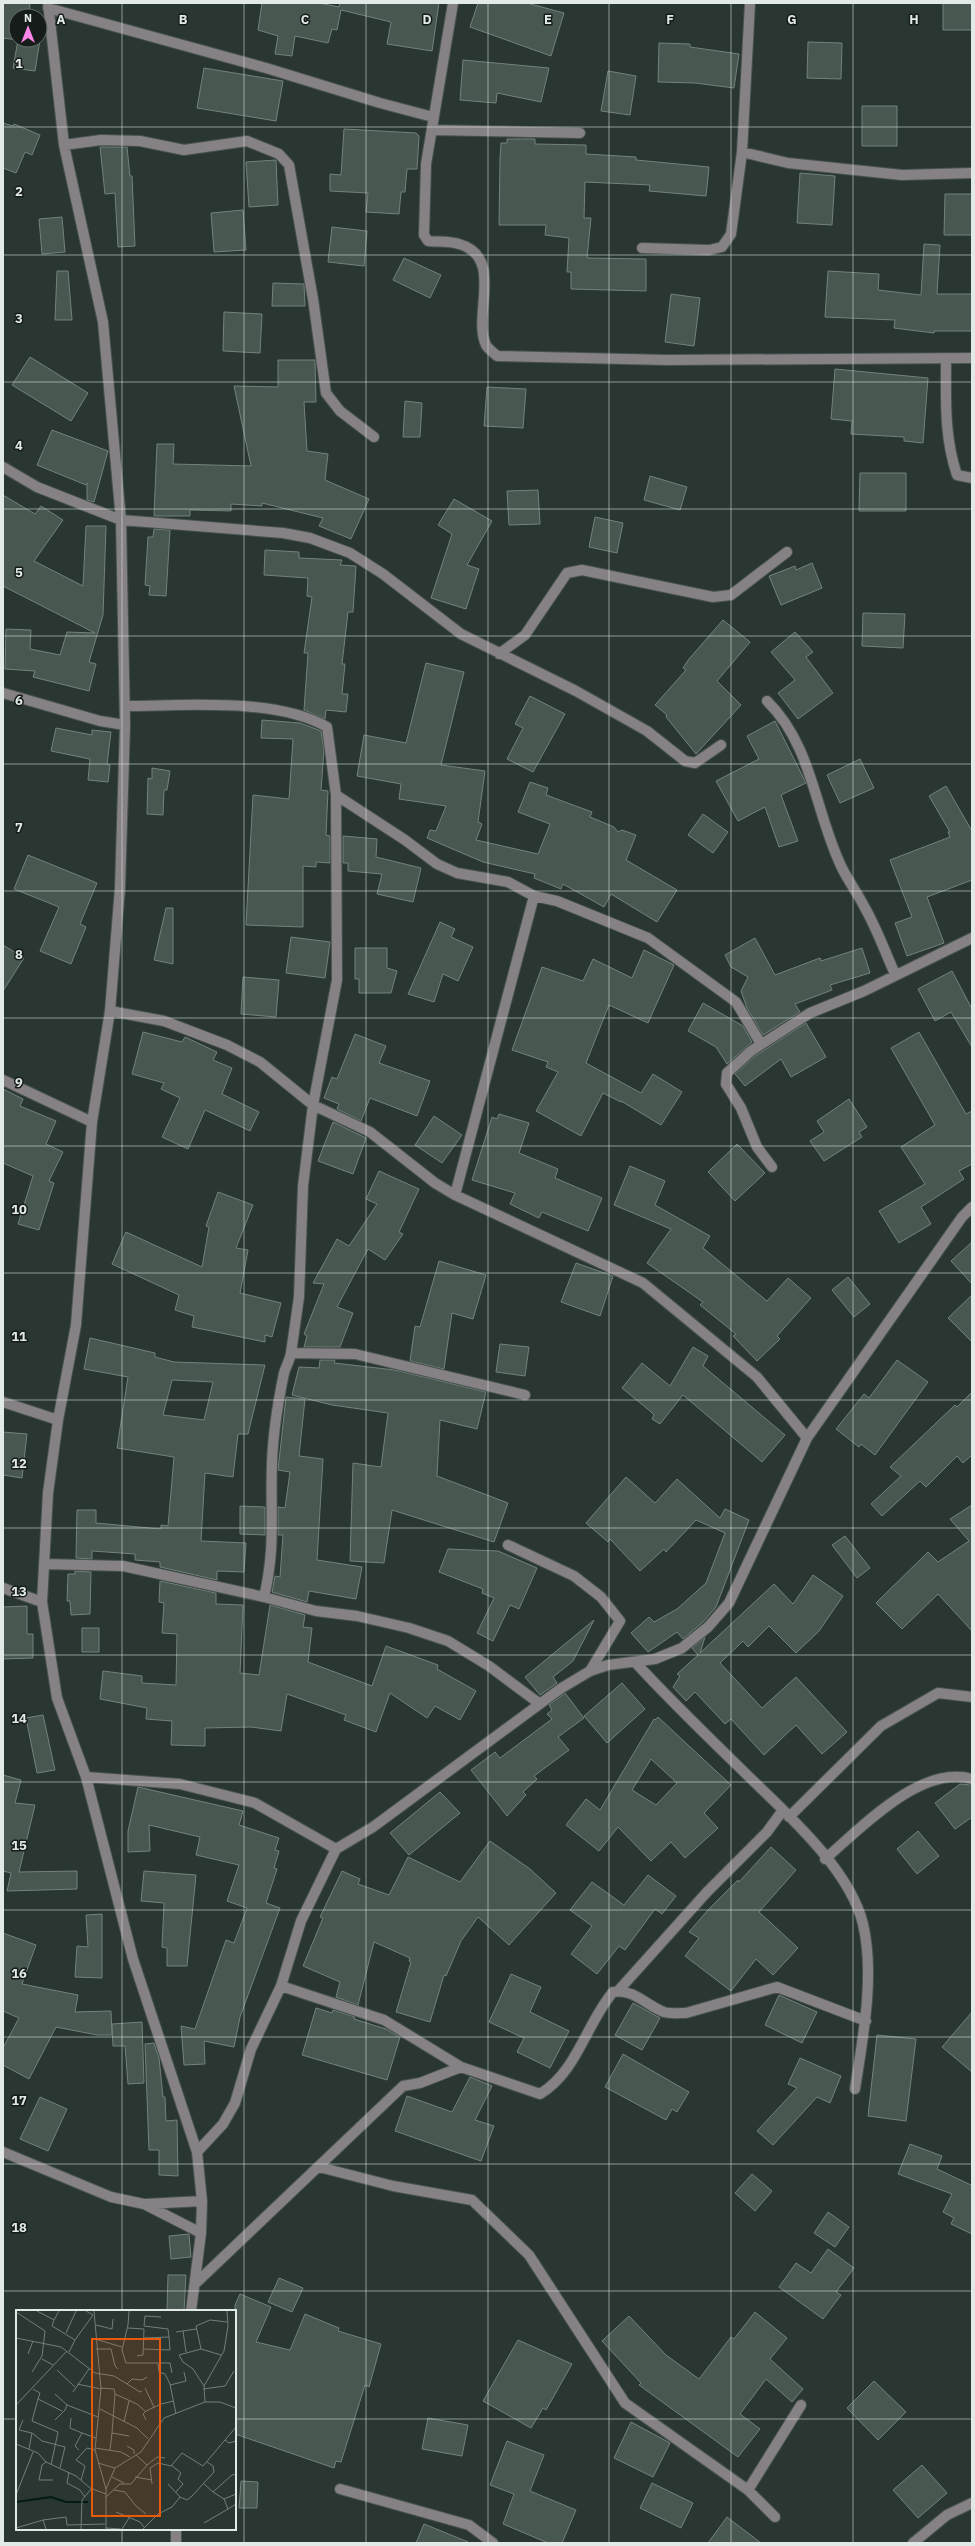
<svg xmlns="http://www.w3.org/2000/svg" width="975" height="2546" font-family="'IBM Plex Sans',sans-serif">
<rect width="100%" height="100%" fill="#293631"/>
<path fill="#495751" stroke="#73827c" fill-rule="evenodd" d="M3,3h27l-1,13h-13v24h24l-5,31 -22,-3 5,-28 -15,-2z
M262,3h57l20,4 1,-4h99l-7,48 -45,-7 4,-22 -50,-12 -4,20 -5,-1 -4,14 -33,-7 -3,20 -17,-2 3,-18 -20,-6z
M478,3h49l37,10 -13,43 -81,-29z
M943,3h29v27h-29z
M808,42l34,1 -1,36 -34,-1z
M659,43l31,1v3l49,7 -5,34 -39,-5 -37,-1z
M463,60l86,8 -8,34 -44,-9 -1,10 -36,-3z
M204,68l79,13 -7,40 -79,-13z
M608,71l28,5 -6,39 -29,-4z
M862,106h35v40h-35z
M3,123l10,3 1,-2 26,11 -8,20 -7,-3 -9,21 -13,-5z
M344,129l72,4 3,3 -2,33h-10l-2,23h-4l-2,22 -33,-2 2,-19 -38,-2v-17l11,1z
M507,139h28v5l51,1v9l50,3v3l73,7 -3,29 -57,-5 1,-6 -65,-3 -1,36h7l-4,40 59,1v32l-75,-2v-17h-4l2,-34 -24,-3 1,-10h-47l1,-67 1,-15h6z
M100,147h27l3,29h2l3,70 -17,1 -3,-54 -10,1z
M276,160l2,45 -29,2 -3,-45z
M800,173l35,3 -3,49 -35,-2z
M945,194h27v41h-28z
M243,210l3,40 -32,2 -3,-39z
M62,217l3,35 -23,2 -3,-35z
M332,227l35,4 -3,35 -36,-4z
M924,244l16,1 -3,49h35v37h-38v2l-40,-5 1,-8 -70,-3 3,-46 51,3 -1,16 43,5z
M404,258l37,17 -11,23 -37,-18z
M57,271h11l4,49h-17z
M273,283l31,1 1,22h-33z
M671,294l29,4 -6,48 -29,-4z
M224,312l38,2 -2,39 -37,-2z
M30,357l58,36 -17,28 -59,-36z
M278,360h37l1,42h-12l3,49 21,3 -3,26 44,19 -18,40 -32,-13 4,-8 -61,-15v3l-31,-2v7l-41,-1v6h-36l3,-72h17l-1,20 78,2 -17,-80 44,1z
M835,369l93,9 -5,65 -19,-2v-4l-53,-3 1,-13 -21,-2z
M487,387l39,2 -3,39 -39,-2z
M405,401l17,2 -2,34h-17z
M52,430l56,21 -14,51 -7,-2v-17l-1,2 -49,-20z
M860,473h46v38h-47z
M650,476l37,11 -7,23 -36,-10z
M538,490l2,34 -31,1 -2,-34z
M3,495l32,19 6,-8 22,14 -29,41 49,25 3,-60h20l-3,89 -14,47 7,2 -7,27 -56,-14 2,-6 -30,-2 1,-40 25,1 -1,19 30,6 7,-23 28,1 -92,-47z
M454,499l38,22 -25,44 12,4 -13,40 -35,-11 21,-64 -14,-9z
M595,517l28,6 -6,30 -28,-6z
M154,529l16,1 -4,66 -17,-1 1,-9 -5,-1 3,-48h5z
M265,550l34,2v6l43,2 -2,5 16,1 -3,46h-5l-6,52h3l-3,30h6l-2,18 -20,-2 -1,9 -21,-9 4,-57h-4l8,-56 -5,-1 1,-18 -44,-3z
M812,563l10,25 -41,17 -12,-29 26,-10 1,4z
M863,613l42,1 -2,34 -41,-2z
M723,620l27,22 -33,39 24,24 -45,49 -30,-37 1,-2 -12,-10 31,-35 -3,-2 6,-9z
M795,632l18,20 -7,5 27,36 -35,26 -20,-26 17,-13 -24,-28z
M426,663l38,9 -23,93 44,6 -7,51 4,2 -6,16 62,14 12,-30 -32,-12 12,-30 18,6 -2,7 46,17 -2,5 24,10 4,5 4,-2 14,5 -10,25 51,30 -20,32 -46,-28 -7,13 -41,-23 -2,5 -27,-11 1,-4 -52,-12 -56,-24 3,-8 6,1 10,-25 -47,-7 2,-15 -44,-8 7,-41 42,8z
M530,696l35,18 -32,58 -26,-13 16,-31 -8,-4z
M262,720l38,3 21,8 3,19 -3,40 7,1 -2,44 4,1v27l-14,-1v5l-13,-1v61l-57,-2 7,-130 36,4 4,-60 -32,-1z
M775,721l31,62 -25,12 17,46 -19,6 -14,-40 -27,14 -22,-40 43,-22 -12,-23z
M56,728l36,7v-5l19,2 -4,32 3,1 -2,17 -20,-2 2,-21 -39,-8z
M860,759l14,29 -34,15 -13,-28z
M152,768l18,3 -3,19h-3l-1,25 -16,-1 1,-36 4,1z
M946,786l26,45v49l-45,17 17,46 -37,13 -12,-33 17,-6 -22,-57 60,-23 -2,-5h2l-21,-36z
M703,814l25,18 -15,21 -25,-18z
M343,836l34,3 -1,18 45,11 -8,34 -36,-8 5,-20 -34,-3v-8h-5z
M28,855l69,28 -17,41 6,3 -15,37 -31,-13 19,-44 -45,-18z
M166,908h7v56l-19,-4z
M440,922l15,7 -4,8 22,10 -15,34 -15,-7 -9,28 -26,-8z
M291,937l39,5 -5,36 -39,-5z
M755,938l20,37 45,-17 1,3 41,-13 8,25 -40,12 2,5 -37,14 5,8 -37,23 -16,-27 -6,-17 7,-14 -17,-10 -6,-12z
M3,945l21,13 -21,33z
M355,948h32v20l10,3 -6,22h-32v-14h-4z
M644,950l30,15 -26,58 -39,-18 -23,58 55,30 12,-19 29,18 -21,33 -40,-24v1l-18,-9 -22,43 -45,-25 22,-39 -12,-5 2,-5 -36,-12 30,-83 41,14 10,-22 39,19z
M952,971l20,38v38l-21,-35 -16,9 -17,-32z
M243,977l36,3 -3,37 -35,-3z
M703,1003l40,23 9,16 -25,22 -11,-17 -28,-16z
M806,1023l20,34 -35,20 -10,-18 -36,27 -10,-12 20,-18z
M143,1032l39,10 3,-5 32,15 -4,8 19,8 -10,26 37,18 -9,19 -45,-21 -17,39 -26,-12 18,-39 -19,-9 3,-6 -32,-9z
M919,1032l47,82 6,-3v53l-13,7 5,8 -43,28 10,17 -32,19 -20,-32 46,-27 -24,-37 34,-22 -44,-77z
M355,1034l31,12 -7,17 51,18 -13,35 -47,-18 -9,23 -24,-12 2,-5 -15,-6 8,-21 5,2z
M3,1089l20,10 -3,7 36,15 -10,23 17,8 -14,29 5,2 -15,47 -21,-6 15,-48 -30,-13z
M849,1099l18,28 -8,5 3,5 -38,24 -14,-20 14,-9 -7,-11z
M499,1114l30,9 -10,30 39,16 -3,9 47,20 -14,33 -46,-19 -3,6 -29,-14 5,-11 -43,-13 20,-63 5,2z
M434,1116l28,19 -20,28 -27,-18z
M333,1122l33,16 -13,36 -35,-13z
M737,1144l28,29 -30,28 -27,-29z
M630,1166l35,15 -10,24 55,31 -7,12 64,53 21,-23 23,20 -34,38 3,3 -23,22 -24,-25 3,-2 -36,-29 3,-3 -56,-39 24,-34 -57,-24z
M379,1171l40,18 -20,43 4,2 -18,26 -17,-11 -31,58 16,6 -13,34h-36l3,-11 -3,-2 20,-50 -11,-1 24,-44 12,7 28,-42 -11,-5z
M218,1192l35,13 -17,43 12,2 -8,43 41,10 -9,34 -7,-2v7l-73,-15 2,-11 -19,-6 4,-15 -67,-31 14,-32 76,35 7,-40 -3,-1z
M972,1242v42l-21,-23z
M439,1261l47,14 -13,44 -21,-6 -8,56 -34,-8 5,-35 5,1z
M576,1263l37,13 -13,40 -39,-14z
M848,1277l22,27 -16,13 -22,-27z
M972,1295v47l-24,-24z
M90,1338l65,15v4l19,5 91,3 -17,69h-10l-5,43 -28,-4 -4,68 45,2 -2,29 -27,-1v9l-57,-13v-5l-25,-2v-6l-43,-3v8l-16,-1 1,-48h19v13l65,6v-4l7,1 6,-69 -57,-9 11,-71 -44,-8zM172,1380l41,2 -9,38 -41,-5z
M500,1344l29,3 -4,29 -29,-4z
M693,1347l15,9 -5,10 82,69 -23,27 -79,-67 -23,29 -8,-5 2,-4 -4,-4 -28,-23 20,-25 28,23z
M320,1360h15l-1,3 61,7 91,22 -9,37 -37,-9 -3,56 71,27 -14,39 -102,-32 -8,53 -34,-2 3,-98 28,4 7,-54 -56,-8 -40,-10 7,-28 20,1z
M897,1360l31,22 -53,73 -14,-11 -2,3 -23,-18 28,-35 5,4z
M972,1392v63l-9,8 -6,-7 -31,31 -6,-6 -38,35 -11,-12 30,-28 -11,-9 65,-62 2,2z
M286,1397l19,2 -6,57 24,3 -6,101 45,7 -6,32 -47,-8 -2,11 -35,-10 3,-16 5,1 3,-42h-5v-28l7,1 5,-36 -12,-2z
M3,1432l24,2 -5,44 -19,-3z
M626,1477l29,26 22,-24 43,39 5,-9 24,11 -33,87 -13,15 -20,17 -6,-7 -29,20 -17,-19 18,-16 5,5 23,-13 29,-26 19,-50 -29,-13 -30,32 -2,-3 -24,22 -30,-32 -2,3 -22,-19z
M972,1505v126l-34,-37 -36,35 -26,-26 52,-51 10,10 31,-21 -19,-22z
M240,1506l25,1v28l-25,-1z
M845,1536l25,32 -13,10 -25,-33z
M448,1549l50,2 39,17 -18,41 -9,-4 -17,36 -16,-8 17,-35 -12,-5 1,-4 -44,-17z
M75,1571l16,1 -1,42 -19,1 -1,-14h-3l1,-27h7z
M813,1575l30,21 -24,35 -23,22 -27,-27 -21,21 -5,-6 -23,22 42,45 34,-31 51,55 -25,22 -26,-29 -32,30 -33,-36 -6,5 -30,-32 -9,9 -13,-14 7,-11 -3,-2 21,-19 -6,-7 13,-11 -5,16 74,-69 19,20z
M160,1581l56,12v11l27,1 -3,68 19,2 11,-70 35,10 -2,12 9,1 -4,34 64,24 14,-40 52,19 -1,4 39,22 -16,29 -25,-14 -8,12 -37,-25 -14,39 -32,-12 2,-5 -59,-21 -6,37 -30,-4 -46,1v18l-34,-1 1,-24 -26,-2 1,-11 -47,-9 3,-28 39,5v7l34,2 1,-51 -15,-1 2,-30 -5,-1z
M27,1606v28h6v24l-30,1v-52z
M594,1620l-21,41 -20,16 4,6 -17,12 -15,-18z
M82,1628h17v24h-17z
M622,1683l23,26 -38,34 -23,-27z
M565,1693l19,25 -26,19 11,13 -35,26 3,3 -14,13 3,3 -19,21 -36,-46 24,-18 5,6 52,-39 -5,-5 5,-4 -3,-5z
M43,1715l12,55 -18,3 -11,-55z
M658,1717l73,68 -27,28 14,15 -33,30 -14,-16 -20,19 -33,-34 -19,24 -33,-26 20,-26 14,11 54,-91 1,1zM651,1759l26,24 -21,22 -24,-15z
M3,1775l18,5 -6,23 20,2 -16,67 58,-1v18l-70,2 4,-18 -8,-2z
M960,1784l12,1v32l-17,12 -20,-26z
M138,1787l105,24 -4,14 40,13 -4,12 4,1 -5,17 3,1 -11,34 14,5 -40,109 -6,30 -30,-6 1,23 -21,1 -3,-39 14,3 31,-89 8,3 13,-35 -20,-7 12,-36 -43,-10 4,-18 -51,-12 1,26 -22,1v-21z
M440,1792l20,21 -51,42 -19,-22z
M918,1831l21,25 -22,18 -20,-25z
M490,1841l40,28 26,24 -47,52 -31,-28 -17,24 -15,35 -2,-1 -14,47 -34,-10 15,-50 -2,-1 1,-3 -36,-16 -16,63 -22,-8 4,-15 -37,-16 20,-48 -3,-1 22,-46 18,8 -2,5 31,11 19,-38 52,25z
M771,1847l25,23 -37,42 39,36 -25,27 -17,-16 -25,32 -46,-35 14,-18 -10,-6 19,-22 30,-30 1,2z
M144,1871l52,4 -9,91h-20v-18l-5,-1 2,-44 -23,-2z
M648,1875l28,21 -14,18 -7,-5 -30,41 -6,-4 -22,28 -26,-20 21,-28 -22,-16 22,-28 32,23z
M102,1914v64l-27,-1 2,-31 11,1 -2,-32z
M3,1933l33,12 -14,39 56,11 -3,17 36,-1 1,24h-15l-41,-8 -27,52 -26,-14v-17l16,-30 -16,-7z
M511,1974l30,13 -11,25 39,19 -19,37 -33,-16 7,-14 -35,-16z
M779,1995l38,17 -15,31 -37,-18z
M633,2003l27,15 -18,32 -27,-15z
M316,2008l16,5 1,-3 22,7 -1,2 32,10 14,8 -13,43 -85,-25z
M972,2012v60l-30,-25z
M142,2022l2,61 -16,1 -3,-38h-12l-1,-22z
M877,2035l39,4 -10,82 -38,-5z
M154,2043l5,15 4,39h2l1,24 11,-1 1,56 -19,-1v-25h-10l-4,-106z
M623,2054l66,38 -12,20 -5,-3 -6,11 -61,-33z
M800,2058l41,18 -11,27 -13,-6 -44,48 -16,-14 40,-43 -9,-4z
M470,2077l22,9 -17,34 19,6 -13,35 -86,-30 12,-35 45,16z
M40,2097l27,12 -19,42 -28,-12z
M910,2144l32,12 -5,13 34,16 1,-2v51l-21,-10 3,-6 -11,-6 9,-18 -54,-20z
M752,2174l20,17 -17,20 -20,-18z
M828,2212l21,15 -14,20 -21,-14z
M189,2234l2,23 -20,2 -2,-23z
M828,2249l26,19 -18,24 5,3 -18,24 -44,-32 17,-24 15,10z
M168,2275h18l-2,36h-17z
M279,2278l24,10 -11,24 -24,-10z
M240,2294l31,13 -15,35 34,8 15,-36 34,14 -1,3 43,13 -12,43 -4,-2 -24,77 -5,-1 -2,7 -99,-34v-129z
M755,2312l32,26 -17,21 33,30 -11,13 -26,-23 -26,35 20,15 -22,28 -99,-72 2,-2 -39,-42 27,-25 37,39 33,24 32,-42 3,2z
M518,2340l54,24 -26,46 -3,-2 -12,20 -48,-27z
M874,2381l32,31 -28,28 -31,-32z
M428,2418l40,7 -6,31 -40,-7z
M631,2422l39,21 -17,34 -39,-19z
M507,2441l37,14 -14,36 46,19 -14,33h-14l-45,-19 11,-30 -24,-9z
M922,2465l25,28 -29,25 -25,-28z
M241,2481l17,1 -1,26h-18z
M652,2483l41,20 -12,25 -41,-20z
M727,2517l34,26h-53z
M424,2524l44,18v1h-52z"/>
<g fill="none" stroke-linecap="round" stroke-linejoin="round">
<defs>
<path id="minor" d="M48,3l16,142 39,177 18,198 4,205 -5,163 -10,123 -18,111 -16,203 -18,95 -10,73 -6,109 15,96 29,79 47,182 64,193 5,49 -1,32 -10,78
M453,3l-27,161 -2,71 4,6c10,1 22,0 31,3 46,13 13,71 27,101 2,4 8,8 11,11l170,4 305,-2
M48,8l218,60 114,35 53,14
M432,130l148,3
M64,145l37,-5 39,1 44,9 63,-9 32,13 10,11 24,134 13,94 14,18 34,26
M742,152l46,11 114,12 70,-2
M642,248l67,2 13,-3 9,-13 11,-82 8,-149
M946,359c0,40 -2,78 11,116l15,3
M3,467l34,20 84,33 162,13 27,5 40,15 33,21 78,60 115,57 71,40 38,30 10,2 26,-18
M499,654l26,-19 42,-62 15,-3 131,27 18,-2 56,-43
M3,693l97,28 25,4
M767,701c46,45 48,112 75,167 7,14 16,26 23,40 12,21 20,44 30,66
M125,706c58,0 151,-9 202,21l9,68 69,45 32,24 20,9 51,9 26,14 23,5 91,37 88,64 25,42
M110,1011l54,10 63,24 33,17 53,43 57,27 65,51 20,12 188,88 114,94 50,61
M3,1080l89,42
M772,1167l-15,-20 -16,-39 -15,-24 1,-11 24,-22 59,-38 54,-22 108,-53
M455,1195l79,-299
M291,1353l8,-56 4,-111 10,-81 24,-125 -1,-185
M3,1402l55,18
M508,1545l66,31 27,21 19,24 -30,50
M44,1564l79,2 141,31 52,14 41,5 52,12 39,13 41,25 51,38
M3,1588l39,14
M264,1597c12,-50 6,-85 8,-134 1,-30 6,-61 12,-90 2,-7 6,-13 7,-20l64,1 170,41
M635,1662c33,36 68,70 104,105 41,41 110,99 124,157 12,51 0,113 -8,165
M86,1777l94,7 75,19 81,46
M789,1817l92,-91 57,-33 34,4
M825,1859c36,-31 96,-95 147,-80
M281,1986l103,34 77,47
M618,1991l89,-99 60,-60 16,-22
M3,2152l108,45 33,7 57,29
M197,2152l26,-28 12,-21 16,-54 30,-63 20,-65 35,-72 37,-22 187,-138 30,-18 18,-6 47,-6 27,-11 26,-21 21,-24 78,-165 155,-221 10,-10
M319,2167l74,19 79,14 57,55 96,148 123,87 27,27
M146,2204l56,-3
M195,2284l208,-198 17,-3 41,-16 79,27c37,-22 46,-70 73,-102 20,-4 34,14 51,20 7,2 15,1 22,1l91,-26 89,34
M340,2489l129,36 24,18
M748,2490l53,-85
M176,2529v14
M913,2543l34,-28 25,-12"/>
</defs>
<use href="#minor" stroke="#47534e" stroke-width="12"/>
<use href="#minor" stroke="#868185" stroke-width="10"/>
</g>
<path fill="none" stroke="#e2eae7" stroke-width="1" stroke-opacity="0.55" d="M122,3v2308M244,3v2540M366,3v2540M488,3v2540M609,3v2540M731,3v2540M853,3v2540M3,127h969M3,255h969M3,382h969M3,509h969M3,636h969M3,764h969M3,891h969M3,1018h969M3,1146h969M3,1273h969M3,1400h969M3,1528h969M3,1655h969M3,1782h969M3,1910h969M3,2037h969M3,2164h969M3,2291h969M3,2419h14M235,2419h737M122,2529v14"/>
<g transform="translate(16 2310)">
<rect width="220" height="220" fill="#293631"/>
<path fill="none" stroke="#031c13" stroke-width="2" d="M0,192l35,-5 15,5h22"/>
<path fill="none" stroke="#737e7a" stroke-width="1" d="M21,1l17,9 5,-9M78,1l7,78 -6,61 11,39v40M113,1l-1,14 -6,25 4,13h44l2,10M0,2l29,19 -3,25 -10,16M38,10l-2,6 23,14 -6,12M80,15l16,4 1,-10M128,16l24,3 1,8M128,16l1,-10 16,1M112,18l16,1 -1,26 -6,1M167,21l3,21M160,22l20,-3M50,23l10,-22M0,28l45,9 34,26 19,3 26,16 2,-1M79,29l27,8M59,30l18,-25 -7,-4M80,39h15l4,17 3,3M128,39l26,1 -1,-13 -25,1M185,39l20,6M12,44l5,-13M26,49l11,6M142,54l1,8 6,2 5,10 6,30M41,60l18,17M61,74l24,5M111,74l5,-5 10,1 5,-3M154,75l16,-4 -2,-9M188,76l-11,-17 -10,-7 -4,-7 22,-6 -5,-23 14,-6 17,2M85,78l13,1 1,5 22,10 8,7M129,78l9,19M17,79l7,4 -2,6 24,12M187,79l22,-3 9,-15M57,82l16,-23M39,84l12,11 31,12M22,89l-6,22 26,11 -7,33M189,92h15l16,6M0,95l51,-54M84,99l37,19 11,11M55,108l-1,10 12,5M7,110l-4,10 13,3 -3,16M39,110l10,-10 2,-5M130,110l-3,-6 3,-3 15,-7 13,-3M108,112l5,-21M16,123l10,8 23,6 -5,21M96,123l3,-39M209,130l4,3 7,-2M0,134l22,9 8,9 30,14 14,12 16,6M111,136l7,4v4M79,138l26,4 9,5M63,140l-4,-4 7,-13 14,5M94,140l2,-17 17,3M120,145l11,10M30,152l-4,3 -3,15h14M82,153l17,5M131,155l10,-8 8,1M155,155l10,8 -3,6 5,5 -7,8M134,158l8,-5 13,3 11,-13 21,13 33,-39M134,158l2,16M53,162l-2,11 13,7 5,7M96,167l12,6M119,167l17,3M65,170l4,-14 -9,-6 11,-12 8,2M187,173l10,9 19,-17 4,-1M152,174l12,13M90,179l9,-21 26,-16 23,-34 41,-16 -1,-16 20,-35 4,-25 -1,-15M98,180l11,2 11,14 10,8M197,182l11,7 4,10 8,-5M0,185l17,-43M90,187l14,-13h11l16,-19M208,189l12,-5M100,202l24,10 4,5M27,210l23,-3 1,8 38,-1M188,213l24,-14M0,218l27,-8 3,9M90,218l15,1M65,219l1,-29 10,-12M106,219l7,-11M127,219l15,-15 14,-7 8,-10 7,3 5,-4 22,-24 -1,-6 -6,-4"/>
<path fill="#e8590c" fill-opacity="0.15" stroke="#e8590c" stroke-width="2" d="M76,29h68v177h-68z"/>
<rect width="220" height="220" fill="none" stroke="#e2eae7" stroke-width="2"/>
</g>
<g font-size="13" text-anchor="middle" font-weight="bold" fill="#e2eae7" stroke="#161c1a" stroke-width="3" stroke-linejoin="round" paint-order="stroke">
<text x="61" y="24">A</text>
<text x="183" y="24">B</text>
<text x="305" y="24">C</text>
<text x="427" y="24">D</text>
<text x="548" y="24">E</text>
<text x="670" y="24">F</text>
<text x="792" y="24">G</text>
<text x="914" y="24">H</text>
<text x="19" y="68">1</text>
<text x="19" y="196">2</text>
<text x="19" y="323">3</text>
<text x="19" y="450">4</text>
<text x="19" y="577">5</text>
<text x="19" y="705">6</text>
<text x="19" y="832">7</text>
<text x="19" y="959">8</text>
<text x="19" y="1087">9</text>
<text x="19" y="1214">10</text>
<text x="19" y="1341">11</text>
<text x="19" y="1468">12</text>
<text x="19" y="1596">13</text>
<text x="19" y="1723">14</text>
<text x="19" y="1850">15</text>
<text x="19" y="1978">16</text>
<text x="19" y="2105">17</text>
<text x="19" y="2232">18</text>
</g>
<rect width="975" height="2546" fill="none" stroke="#e2eae7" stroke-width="8"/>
<g transform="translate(28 28)"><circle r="19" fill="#161c1a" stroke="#686e6c"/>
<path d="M0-3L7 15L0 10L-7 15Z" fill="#fa87e7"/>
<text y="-6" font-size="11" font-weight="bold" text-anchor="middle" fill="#e2eae7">N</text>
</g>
</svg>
